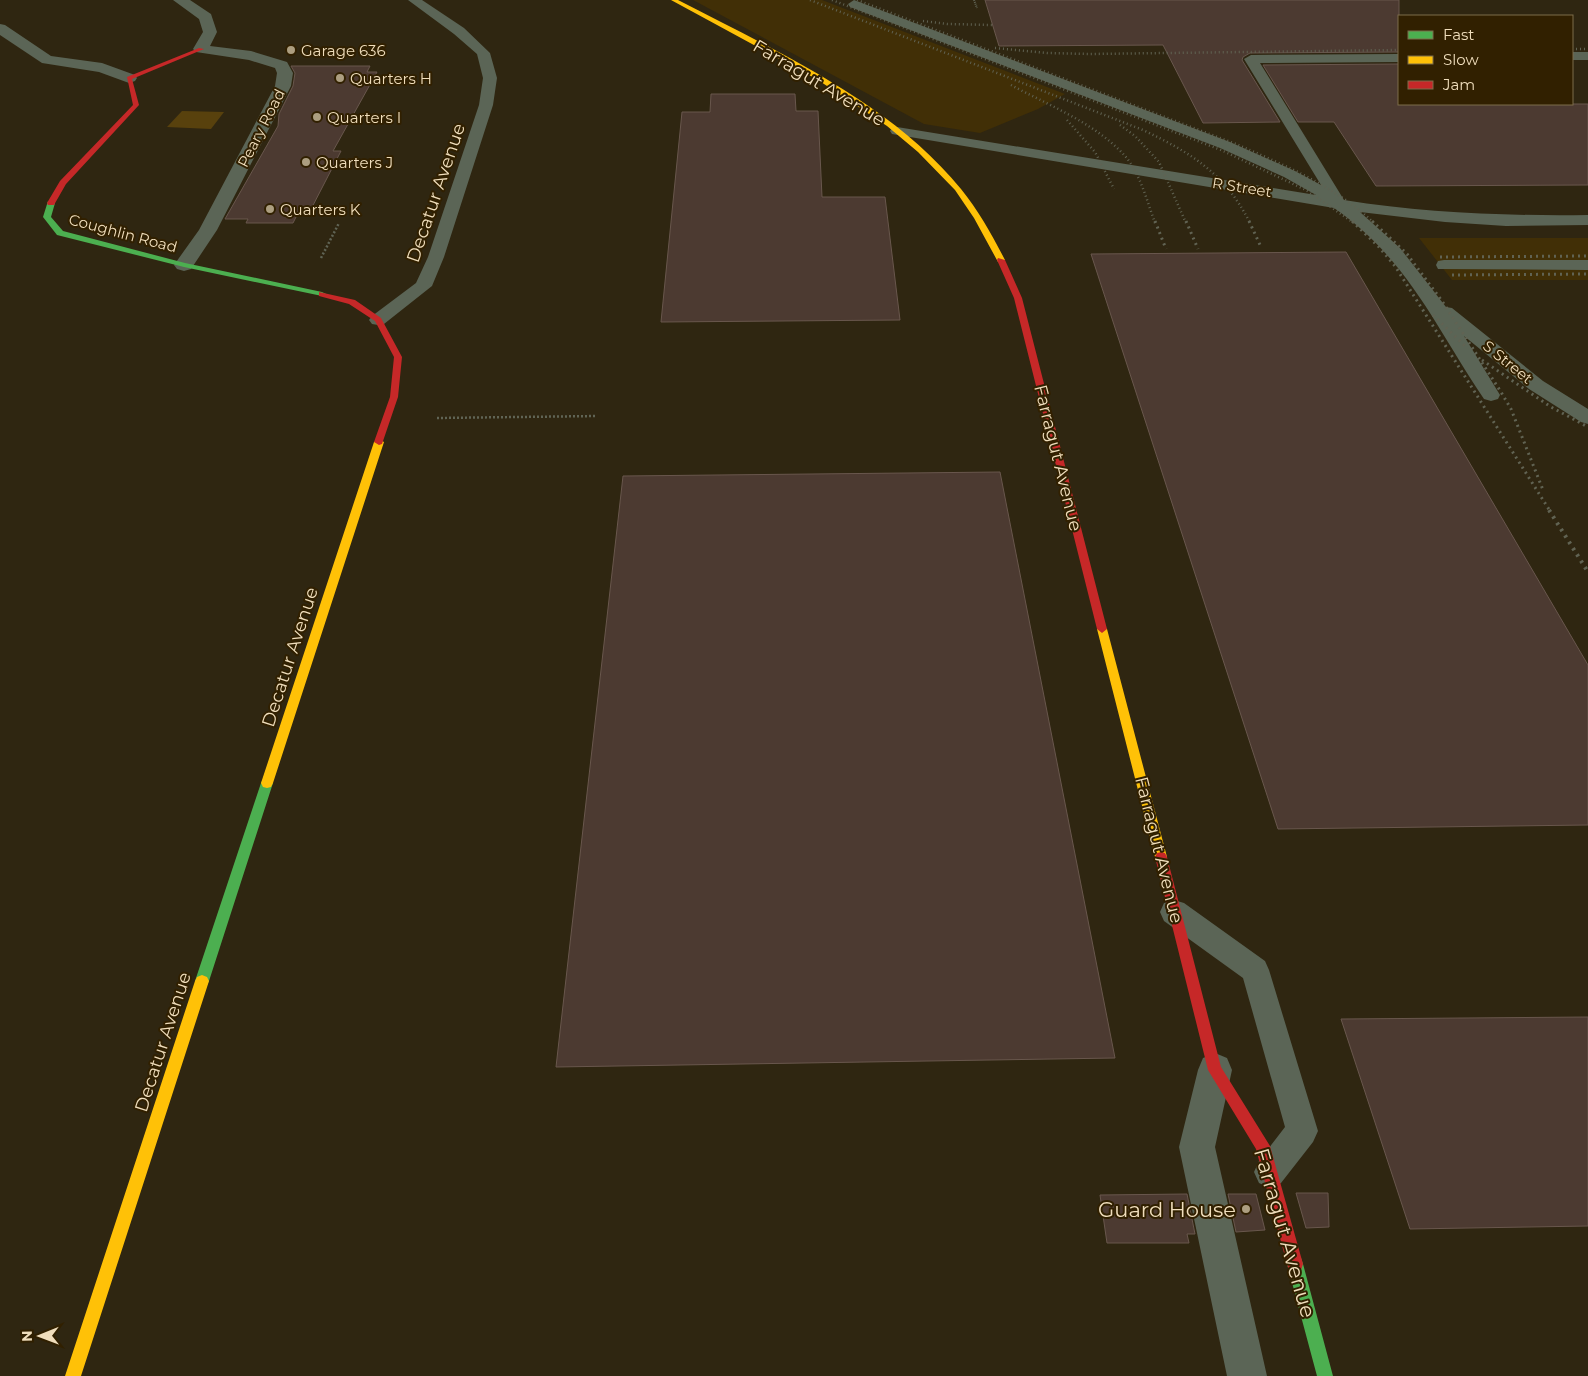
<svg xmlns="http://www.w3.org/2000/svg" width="1588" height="1376" font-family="Montserrat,sans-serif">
<rect width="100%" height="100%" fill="#2f2611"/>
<path fill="#412f06" d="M693,0h129l243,94 -27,15 -58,24 -56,-9z
M1419,238h169v42h-136z"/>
<path fill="#58410d" d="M182,111l42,1 -13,17 -44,-2z"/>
<path fill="#4c3a31" stroke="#69574d" d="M985,0h414v52l-149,1 -7,4 -1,3 38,62 -77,1 -40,-78 -164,1z
M1399,64v40h189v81l-212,1 -42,-64h-36l-35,-57z
M291,66h79l-3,6h10l-44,79h8l-33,64h-11l-4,8h-47l2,-4h-23l53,-93 1,-12 14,-28 2,-13z
M711,94h84l1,17h22l4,86h63l15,123 -239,2 21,-210h28z
M1346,252l242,413v160l-310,4 -187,-575z
M1000,472l115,586 -559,9 67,-591z
M1588,1017v209l-178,3 -69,-210z
M1296,1193h32l1,34 -23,1z
M1187,1194l8,40h-8l2,9h-82l-7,-48z
M1228,1194h28l9,36 -29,2z"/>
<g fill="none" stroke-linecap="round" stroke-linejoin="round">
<path stroke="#606455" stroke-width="2" stroke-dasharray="1 1" stroke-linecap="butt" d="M974,0l3,8"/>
<path stroke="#606455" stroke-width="2.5" stroke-dasharray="2 2" stroke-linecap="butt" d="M321,258l18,-35
M437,418l160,-2"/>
<path fill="#5b6556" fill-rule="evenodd" d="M408,0h14l42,28 26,25 7,25 -4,27 -49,152 -12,29 -48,38 -6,1 -6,-1 -3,-4 3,-4 44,-33 12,-26 51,-152 4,-27 -6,-24 -23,-20z
M854,0l376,142 65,29 26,14 -77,-126 7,-4 148,-1v8l-139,1 84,137c81,13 162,16 244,15v10l-82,1 -61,-4 -85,-10 40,36 46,59 6,1 91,73 45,28v15l-7,-2 -52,-33 -65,-53 36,59 -2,4 -7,2 -7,-2c-48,-71 -76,-140 -150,-191l-442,-74 -2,-3 2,-3 5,-1 419,68 -32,-18 -64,-29 -370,-141 -2,-3z
M1572,52h16v8h-16z
M1444,260h144v10l-150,-1 -2,-4 2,-4z
M1174,900l10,3 81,58 4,9 49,161 -5,11 -32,41 -11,5 -11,-5 -5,-11 5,-11 26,-34 -42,-149 -79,-57 -4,-9 4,-9z"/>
<path fill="#5b6556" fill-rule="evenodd" d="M173,0h17l21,14 6,18 -7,14 41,5 36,11 6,11 -2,13 -74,144 -26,39 -7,2 -7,-2 -3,-4 25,-35 76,-144 2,-13 -2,-5 -26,-8 -53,-8 -3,-3 10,-17 -4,-13z
M0,24l5,1 46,31 51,7 33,12 2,3 -2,3 -6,2 -30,-11 -57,-9 -42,-28z
M1215,1053l12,5 5,12 -17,77 52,229h-40l-48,-229 19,-77 5,-12z"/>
<path fill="#4caf50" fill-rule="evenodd" d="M48,201l7,2 -4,14 12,14 122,32 137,29 4,2 -4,2 -138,-29 -127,-32 -14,-18z
M267,778l4,1 2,4 -64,198 -2,4 -5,2 -5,-2 -2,-4 66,-198 2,-4z
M1295,1256l6,2 2,6 30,112h-16l-30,-112 2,-6z"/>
<path fill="#ffc107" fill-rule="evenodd" d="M671,0h7c98,51 213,102 283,189 18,22 31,46 44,71l-1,2h-6l-24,-44 -19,-28 -37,-38 -31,-26 -69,-46z
M379,439l5,3 -111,341 -2,4 -4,1 -4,-1 -2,-4 113,-341z
M1102,625l5,4 60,228 -2,4 -4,1 -4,-1 -2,-4 -58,-228z
M202,975l5,2 2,4 -128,395h-16l130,-395 2,-4z"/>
<path fill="#c62828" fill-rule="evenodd" d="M199,48l5,1 -72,30 7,26 -73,79 -12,21h-6l-1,-2 13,-22 73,-76 -6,-28z
M998,258l7,2 17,38 85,331 -5,4 -5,-4 -83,-331 -17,-38z
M319,292l36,8 26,18 21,39 -4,40 -16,47 -3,1 -5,-3 16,-45 4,-40 -19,-36 -26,-17 -30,-8z
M1161,852l4,1 2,4 54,210 49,79 33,118 -2,6 -6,2 -6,-2 -2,-6 -31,-115 -48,-79 -53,-213 2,-4z"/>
<path stroke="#616353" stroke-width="2.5" stroke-dasharray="1 3" stroke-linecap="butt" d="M810,0l333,130c48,23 82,43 107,93
M832,0l389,150 85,40 48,33
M857,0l379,144c48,21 99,42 138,79
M923,21l24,3 45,1
M995,48l52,5 43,1 309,-4
M1572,49h16
M1011,85c37,20 86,39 114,71 15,17 22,45 30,67
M1067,120l28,32 19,37
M1120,125l15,11 24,26 27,61"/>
<path stroke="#616353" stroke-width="3" stroke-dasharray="2 4" stroke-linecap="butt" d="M1155,221l11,28
M1186,221l12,28
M1249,221l12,26
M1352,221l27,26 16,19 155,245
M1372,221l35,33 35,47 59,91 10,17 32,81
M1440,257l148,-1
M1452,275l136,-1
M1433,315l34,33
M1482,360l69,47 37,20"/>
<path stroke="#616353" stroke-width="4" stroke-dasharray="2.5 5" stroke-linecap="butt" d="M1549,510l39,62"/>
</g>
<g fill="#ac9e80" stroke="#312000" stroke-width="2">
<circle cx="291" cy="50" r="5"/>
<circle cx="340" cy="78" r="5"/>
<circle cx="317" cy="117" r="5"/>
<circle cx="306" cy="162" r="5"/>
<circle cx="270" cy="209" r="5"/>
<circle cx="1246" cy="1209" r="5"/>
</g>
<g text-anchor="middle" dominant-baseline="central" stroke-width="4" stroke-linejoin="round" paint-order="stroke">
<g font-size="15" fill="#f0debc" stroke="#312000" text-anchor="start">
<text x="301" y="50">Garage 636</text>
<text x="350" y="78">Quarters H</text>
<text x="327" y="117">Quarters I</text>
<text x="316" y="162">Quarters J</text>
<text x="280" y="209">Quarters K</text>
</g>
<g font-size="15" fill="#f0debc" stroke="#312000">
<text transform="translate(261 128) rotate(-63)">Peary Road</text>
<text transform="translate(1242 187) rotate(9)">R Street</text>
<text transform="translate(123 233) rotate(15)">Coughlin Road</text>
<text transform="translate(1508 362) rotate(39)">S Street</text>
</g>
<g font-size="18" fill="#f0debc" stroke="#312000">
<text transform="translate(819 83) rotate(31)">Farragut Avenue</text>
<text transform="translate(436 193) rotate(-71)">Decatur Avenue</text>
<text transform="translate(1058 458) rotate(76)">Farragut Avenue</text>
<text transform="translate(290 657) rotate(-72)">Decatur Avenue</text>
<text transform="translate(1159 850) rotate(76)">Farragut Avenue</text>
<text transform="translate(163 1042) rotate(-72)">Decatur Avenue</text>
</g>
<g font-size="21" fill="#f0debc" stroke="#312000" text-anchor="end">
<text x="1236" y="1209">Guard House</text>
</g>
<g font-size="21" fill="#f0debc" stroke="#312000">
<text transform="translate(1285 1233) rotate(74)">Farragut Avenue</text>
</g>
</g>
<rect x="1398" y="15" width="175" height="90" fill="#312000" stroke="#7d6c4b"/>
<rect x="1408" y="31" width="25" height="8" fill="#4caf50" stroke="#7d6c4b"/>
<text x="1443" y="40" font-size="15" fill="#f0debc">Fast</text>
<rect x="1408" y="56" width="25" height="8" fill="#ffc107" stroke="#7d6c4b"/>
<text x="1443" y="65" font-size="15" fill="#f0debc">Slow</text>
<rect x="1408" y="81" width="25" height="8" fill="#c62828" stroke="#7d6c4b"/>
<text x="1443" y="90" font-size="15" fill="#f0debc">Jam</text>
<g transform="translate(40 1336) rotate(269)" stroke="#312000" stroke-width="4" paint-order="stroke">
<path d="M0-4L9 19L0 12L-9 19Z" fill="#f0debc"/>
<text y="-8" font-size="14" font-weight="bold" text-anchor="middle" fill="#f0debc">N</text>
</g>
</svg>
